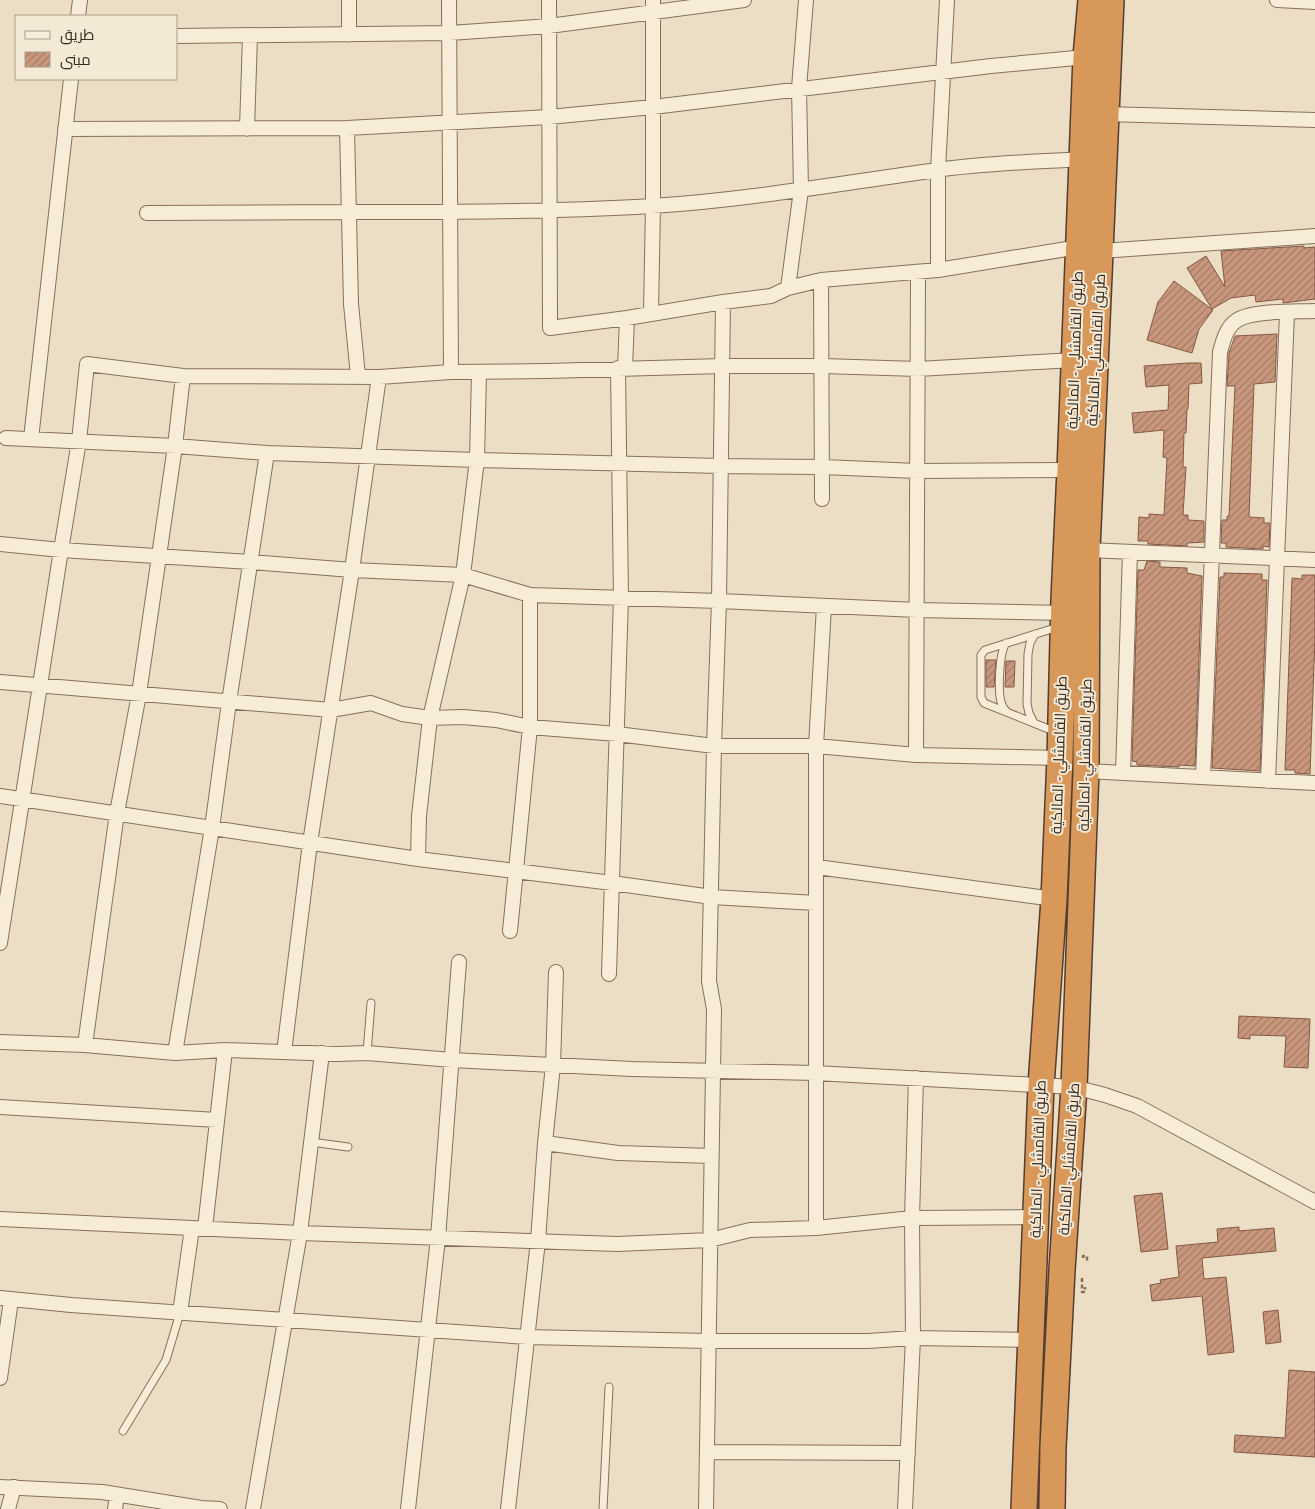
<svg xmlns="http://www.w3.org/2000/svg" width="1315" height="1509" font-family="'Crimson Pro',Cairo,serif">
<defs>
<pattern id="building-hatch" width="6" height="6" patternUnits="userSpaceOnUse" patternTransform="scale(1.25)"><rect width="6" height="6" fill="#c9977c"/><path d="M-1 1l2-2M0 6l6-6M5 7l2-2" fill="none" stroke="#a47b65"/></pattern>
</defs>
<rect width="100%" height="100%" fill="#ecdec5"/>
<path fill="url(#building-hatch)" stroke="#855843" d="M1304,246v2l11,-1v52l-32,4v-4l-27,3 -1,-7 -24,3 -19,11 -25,-41 19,-12 19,31 -4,-36z
M1174,281l39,29 -14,19 -7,24 -45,-13 11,-38z
M1277,334l-2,48 -21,2 -5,133 15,1v5h6l-1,24 -6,-1v3l-37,-2v-4h-5l1,-23h5v-4h2l6,-130h-8l2,-33 6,-17z
M1189,363h12l1,20 -13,1 -1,25h-1l-1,24h-2l-1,34h3l-3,48h5v5l16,1v21l-17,1v3l-39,-2v-3h-10l1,-24 10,1v-4l15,1 3,-57 -4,-1 1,-27 -30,3 -2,-20 36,-3 1,-25 -23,2 -2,-21z
M1147,561l13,1v5l27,1v5l15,3 -7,190 -16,-1v2l-42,-2v-3l-5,-1 6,-191h6z
M1224,573l38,1v6h5l-7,191 -48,-3 8,-191h4z
M1302,575h13v63l-5,136 -15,-1v-3h-10l7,-192 10,1z
M986,660h10l-2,27h-8z
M1006,661h9l-1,26h-9z
M1239,1016l71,3 -2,49 -24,-1 2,-31 -36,-1v4l-12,-1z
M1162,1193l6,56 -27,3 -7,-56z
M1239,1227v4l35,-3 2,23 -74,7 2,21 22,-2 8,75 -26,3 -6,-59 -50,5 -2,-16 11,-2 -1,-3 19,-3 -3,-31 42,-4 -1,-13z
M1278,1310l3,32 -15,2 -3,-32z
M1289,1370l26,2v85l-81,-5 1,-17 50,3z"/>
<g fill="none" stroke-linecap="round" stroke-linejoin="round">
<defs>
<path id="lane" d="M1006,643c-7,10 -8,47 -5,59 1,4 3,7 6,10
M1034,723l-5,-10 -2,-9 1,-50 2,-11 5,-9
M1056,732l-72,-29 -3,-6v-42l4,-5 73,-23
M367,1053l4,-50
M311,1142l37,5
M123,1431l43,-71 14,-47
M603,1509l6,-122"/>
<path id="street" d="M349,0v35
M449,0l2,372
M549,0l1,328 77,-10 96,-16 48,-6 17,-8 33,-8 117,-10 141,-23
M1277,0l38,2
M78,16l2,-16
M176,36l274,-3 99,-7 195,-26
M1106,114l209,6
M347,128l4,176 7,72
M65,129l282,-1 202,-11 104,-10 338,-41 95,-9
M247,129l3,-93
M147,213c68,0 136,-1 203,-1 101,0 201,0 302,-6 95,-6 190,-23 285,-36 48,-7 97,-8 145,-11
M1101,251l214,-15
M938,270v-100l9,-170
M821,280l1,219
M788,288l13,-98 -2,-102 7,-88
M651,313l2,-108v-205
M625,368l2,-50
M6,438l169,8 92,7 210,7 244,6 102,1 94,4 153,-1
M31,439l40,-360
M0,544l61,6 189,12 102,8 111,5 67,20 189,6 198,9 147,3
M1087,550l228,10
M0,682l331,28 40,-7 31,11 28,4 33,-1 33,3 34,7 87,7 97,12h102l100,9 144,3
M916,755l2,-483
M1086,771l229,12
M1123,773l7,-221
M1203,777l17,-425c3,-11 6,-24 16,-31 14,-11 60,-9 79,-10
M1268,781l19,-468
M0,796l418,63 194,24 100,14 104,6
M418,859l1,-43 11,-98 33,-143 14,-115 2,-88
M817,867l237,32
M510,931l20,-204v-132
M0,943l61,-393 18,-109 8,-77 96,12 196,1 72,-5 96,-1 175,-5h101l95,3 156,-9
M609,974l12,-376 -3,-230
M0,1042l85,3 90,8 50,-3 112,4 30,-1 85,7 180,9 183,4 259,14 31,8 32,11 178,96
M85,1045l32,-232 22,-119 36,-248 8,-70
M284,1052l26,-209 42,-273 27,-193
M175,1053l37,-225 17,-126 38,-249
M0,1107l217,13
M545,1143l73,10 93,3
M0,1219l300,14 317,11 93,-4 40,-10 66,-2 96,-10 124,-1
M205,1228l20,-178
M816,1228v-482l8,-140
M0,1298l71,7 456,32 181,4h160l45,-3 117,2
M180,1313l12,-85
M0,1378l11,-78
M707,1452l201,1
M0,1487l102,5 99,16 19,1
M8,1509l6,-22
M115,1509l2,-14
M253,1509l47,-276 22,-180
M408,1509l30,-271 21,-276
M508,1509l30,-268 7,-98 8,-78 3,-93
M706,1509l8,-500 -5,-28 5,-235 5,-145 4,-299
M905,1509l8,-171 -1,-120 4,-140"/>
<path id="highway" d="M1024,1509l17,-423 13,-187 6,-141 4,-159 6,-129 16,-413 5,-57
M1052,1509l1,-62 9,-177 12,-183 12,-316 1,-221 24,-550"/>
</defs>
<use href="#lane" stroke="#86705c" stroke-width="9"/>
<use href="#street" stroke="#86705c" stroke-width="16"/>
<use href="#highway" stroke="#543e30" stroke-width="28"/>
<path stroke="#86705c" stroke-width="2.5" stroke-dasharray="4 2.5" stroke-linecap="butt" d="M1083,1258v-2h4v5
M1082,1278v14h3v-5"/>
<use href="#lane" stroke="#f7ecd8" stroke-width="7"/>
<use href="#street" stroke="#f7ecd8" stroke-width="14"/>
<use href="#highway" stroke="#d89859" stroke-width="25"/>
</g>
<g text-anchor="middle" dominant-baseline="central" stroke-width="4" stroke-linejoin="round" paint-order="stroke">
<g font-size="15" fill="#37291f" stroke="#f4e9d4">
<text transform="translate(1075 350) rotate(-88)">طريق القامشلي - المالكية</text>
<text transform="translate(1096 350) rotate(-87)">طريق القامشلي-المالكية</text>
<text transform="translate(1059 755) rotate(-88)">طريق القامشلي - المالكية</text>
<text transform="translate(1085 755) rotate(-89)">طريق القامشلي-المالكية</text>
<text transform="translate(1038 1159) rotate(-88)">طريق القامشلي - المالكية</text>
<text transform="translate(1069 1159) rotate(-86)">طريق القامشلي-المالكية</text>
</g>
</g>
<rect x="15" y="15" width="162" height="65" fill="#f4e9d4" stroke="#a89c8c"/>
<rect x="25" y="31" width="25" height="8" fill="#f7ecd8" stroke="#a89c8c"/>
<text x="60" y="40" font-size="15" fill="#37291f">طريق</text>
<rect x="25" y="52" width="25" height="15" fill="url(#building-hatch)" stroke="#a89c8c"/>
<text x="60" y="65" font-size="15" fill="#37291f">مبنى</text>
</svg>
